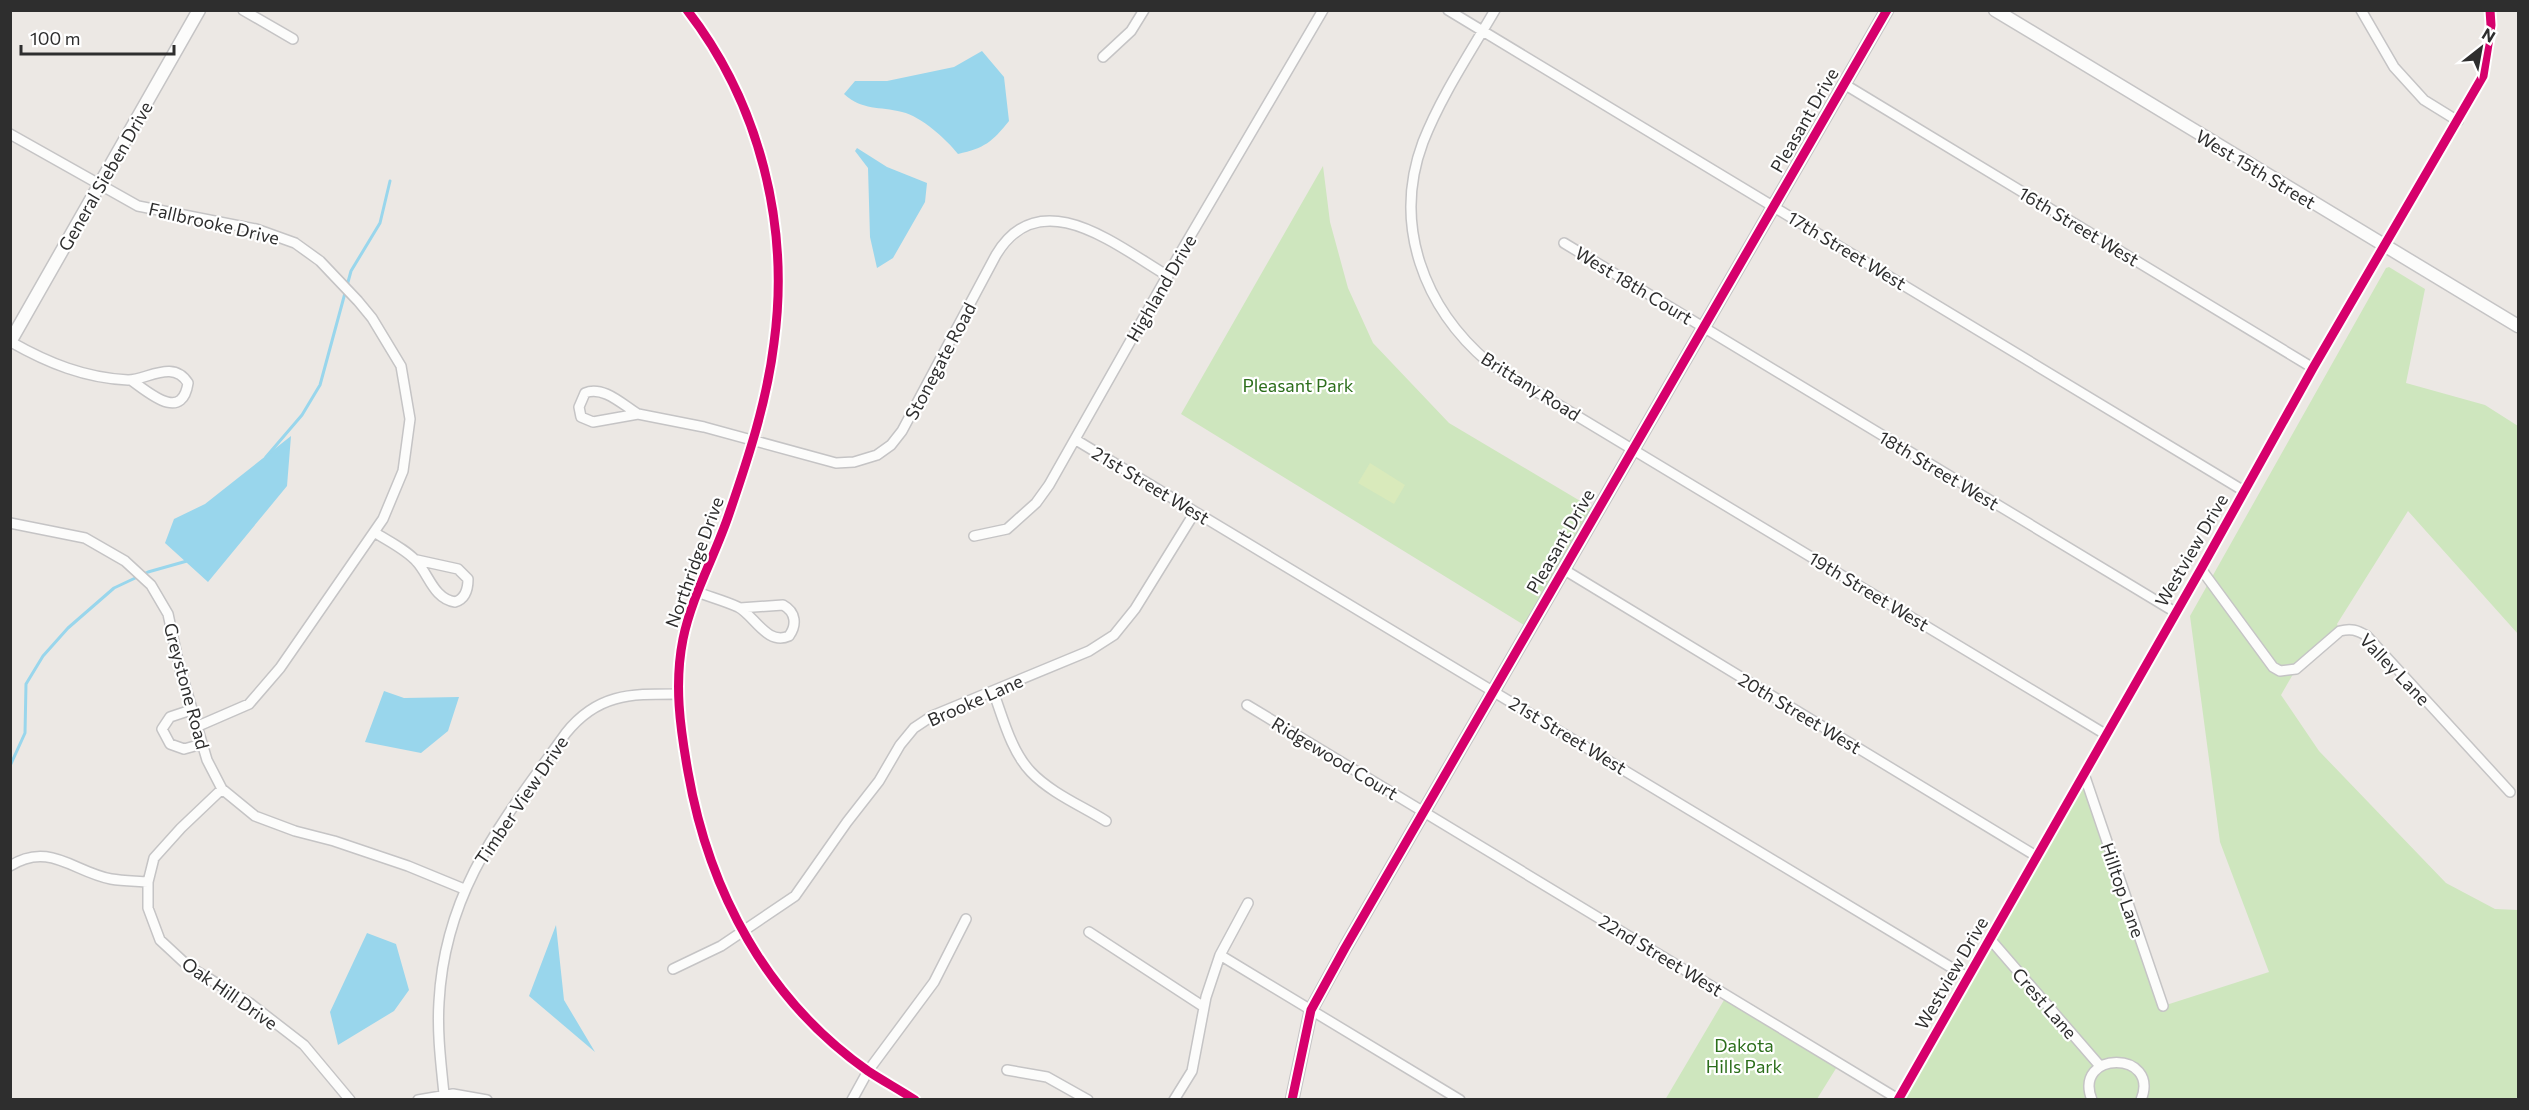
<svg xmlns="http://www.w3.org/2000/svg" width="2529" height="1110" font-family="Commissioner,sans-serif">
<rect width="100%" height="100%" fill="#ece8e4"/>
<path fill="#cee6be" d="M1323,166l7,56 18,66 25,55 76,80 148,88 -68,117 -348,-214z
M2389,267l36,22 -19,94 79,22 33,21v208l-110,-123 -71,113 3,7 -44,38 -15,26 38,56 127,132 49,26 23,1v189l-620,1 186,-326 79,232 106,-34 -49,-130 -30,-226 196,-348z
M1727,995l113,67 -23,37 -152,1z"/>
<path fill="#d9eabb" d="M1370,463l35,22 -11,19 -36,-21z"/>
<path fill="#99d6ec" d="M982,51l22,26 5,44c-17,21 -24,27 -51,33 -13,-16 -36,-37 -56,-42 -23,-6 -39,-1 -58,-18l11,-13h32l67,-14z
M857,148l30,19 40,16 -2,19 -32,56 -16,10 -7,-31 -2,-69 -13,-17z
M291,436l-4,50 -79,96 -43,-39 9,-24 31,-15z
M384,691l20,7 55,-1 -11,34 -27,22 -56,-11z
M556,925l8,75 31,52 -66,-56z
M367,933l29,11 13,46 -15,21 -56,34 -8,-33z"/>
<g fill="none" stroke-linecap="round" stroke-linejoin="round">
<path stroke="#99d6ec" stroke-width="3" d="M266,457l36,-42 18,-30 31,-114 29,-48 10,-42
M10,766l15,-33 1,-49 17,-28 25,-28 46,-40 34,-16 39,-11"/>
<defs>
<path id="minor" d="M243,10l50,29
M687,10c73,94 103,216 87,333 -7,58 -26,116 -45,171 -14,42 -37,81 -46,125 -9,45 -3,88 5,133 21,120 79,228 180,299 15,10 32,19 47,29
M1448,10l796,481
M1495,10c-25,43 -54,86 -72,132 -31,83 1,166 66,221l616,371
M2361,10l33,57 30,33 34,21
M1103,57l28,-26 13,-21
M1844,84l469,284
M10,134l128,72 118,23 39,14 25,18 38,40 14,17 29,48 9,53 -7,52 -20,48 -103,149 -31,36 -53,23
M1564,243l611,369
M11,342c37,21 74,36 117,38 19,0 45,-21 60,3 -6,40 -40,9 -57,-3
M638,414c-15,-9 -35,-29 -53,-21l-6,14 2,10 12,5 45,-8 66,13 132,36 18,-1 23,-7 14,-10 11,-14 94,-176c44,-74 121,-9 172,21
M1076,440l891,537
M10,523l75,15 40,23 26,24 17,29 11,51 28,95 15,29 33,27 40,15 39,10 74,25 56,23
M374,532c14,9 33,18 43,30 12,13 17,37 38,40 10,-3 13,-12 13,-23l-10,-10 -41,-9
M974,536l33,-7 29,-26 13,-18 129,-228 145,-247
M1563,569l473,287
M2201,569l72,98 7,4 16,-2 44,-38c11,-3 17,-1 27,5l143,156
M697,592c13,5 28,9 41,15 16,8 29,39 51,29 8,-11 7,-24 -6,-31l-43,3
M993,691c10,27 18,60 38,81 20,21 51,34 75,49
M1247,705l651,394
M191,710l-21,7 -8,12 8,15 14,5 18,-5
M2084,774l79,232
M222,789l-41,39 -27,30 -6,24v26l12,32 28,26 63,38 53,41 46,55
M10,866c39,-25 64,6 101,13 12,2 25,2 37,3
M1089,932l115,75
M1990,939l110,127
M1220,955l28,-52
M673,969l48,-23 74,-50 52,-74 32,-41 21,-36 14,-17 18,-12 157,-65 25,-16 21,-26 60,-97
M1007,1070l40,7 41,23
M444,1094c-3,-30 -7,-61 -5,-92 6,-113 64,-181 127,-269 32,-40 65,-39 112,-39
M418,1100l35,-6 34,6
M852,1100l16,-29 66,-89 32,-63
M1174,1100l18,-29 14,-74 14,-42 240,145
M1898,1100l303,-531 112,-201 170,-292 8,-51 -1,-15
M2092,1100c-20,-50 69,-50 49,0"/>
<path id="tertiary" d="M1995,10l523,316
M10,342l189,-332
M1292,1100l19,-90 34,-62 542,-938"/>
</defs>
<use href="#minor" stroke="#c5c4c5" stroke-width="12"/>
<use href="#tertiary" stroke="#c5c4c5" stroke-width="15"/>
<use href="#minor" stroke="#fcfcfb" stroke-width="9"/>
<use href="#tertiary" stroke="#fcfcfb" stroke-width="12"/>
<defs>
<path id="cycleway" d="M687,10c73,94 103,216 87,333 -7,58 -26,116 -45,171 -14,42 -37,81 -46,125 -9,45 -3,88 5,133 21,120 79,228 180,299 15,10 32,19 47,29
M1292,1100l19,-90 34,-62 542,-938
M1898,1100l303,-531 112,-201 170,-292 8,-51 -1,-15"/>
</defs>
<use href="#cycleway" stroke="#fff" stroke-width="13"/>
<use href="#cycleway" stroke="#d6006c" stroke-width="9"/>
</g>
<g text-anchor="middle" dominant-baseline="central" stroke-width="4.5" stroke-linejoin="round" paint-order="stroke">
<g font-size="18" fill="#2e2e2e" stroke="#fff">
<text transform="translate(1804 120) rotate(-60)">Pleasant Drive</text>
<text transform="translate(2256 169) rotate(31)">West 15th Street</text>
<text transform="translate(105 176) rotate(-60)">General Sieben Drive</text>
<text transform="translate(214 223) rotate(13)">Fallbrooke Drive</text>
<text transform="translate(2079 226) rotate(31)">16th Street West</text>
<text transform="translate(1847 250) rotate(31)">17th Street West</text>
<text transform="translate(1634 285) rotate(31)">West 18th Court</text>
<text transform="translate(1161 288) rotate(-60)">Highland Drive</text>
<text transform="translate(940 361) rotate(-62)">Stonegate Road</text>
<text transform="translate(1531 386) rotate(32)">Brittany Road</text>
<text transform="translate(1939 470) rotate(31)">18th Street West</text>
<text transform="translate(1151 485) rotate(31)">21st Street West</text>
<text transform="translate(1560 541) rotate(-60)">Pleasant Drive</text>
<text transform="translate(2191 550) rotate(-60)">Westview Drive</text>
<text transform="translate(694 562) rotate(-70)">Northridge Drive</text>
<text transform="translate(1869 591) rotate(31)">19th Street West</text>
<text transform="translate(2395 669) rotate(46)">Valley Lane</text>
<text transform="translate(187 686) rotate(75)">Greystone Road</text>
<text transform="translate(975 700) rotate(-24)">Brooke Lane</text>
<text transform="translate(1800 713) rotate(31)">20th Street West</text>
<text transform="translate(1568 735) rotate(31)">21st Street West</text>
<text transform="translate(1335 758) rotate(31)">Ridgewood Court</text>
<text transform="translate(521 800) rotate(-56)">Timber View Drive</text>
<text transform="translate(2123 890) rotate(71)">Hilltop Lane</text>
<text transform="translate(1661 955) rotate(31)">22nd Street West</text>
<text transform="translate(1951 973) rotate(-60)">Westview Drive</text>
<text transform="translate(230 993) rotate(35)">Oak Hill Drive</text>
<text transform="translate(2045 1003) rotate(49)">Crest Lane</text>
</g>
<g font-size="18" fill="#2c6e1b" stroke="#fff">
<text x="1298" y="385">Pleasant Park</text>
<text x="1744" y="1045">Dakota<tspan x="1744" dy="21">Hills Park</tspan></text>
</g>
</g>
<rect width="2529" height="1110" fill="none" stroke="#2e2e2e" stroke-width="24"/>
<g transform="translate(2481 48) rotate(31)" stroke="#ffffff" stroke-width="4.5" paint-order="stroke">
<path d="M0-4.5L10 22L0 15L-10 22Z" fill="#2e2e2e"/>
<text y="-9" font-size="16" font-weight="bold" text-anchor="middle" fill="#2e2e2e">N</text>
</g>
<path d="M21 45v9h153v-9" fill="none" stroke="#2e2e2e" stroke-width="3"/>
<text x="30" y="45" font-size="18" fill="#2e2e2e" stroke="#ffffff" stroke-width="4.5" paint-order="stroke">100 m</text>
</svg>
